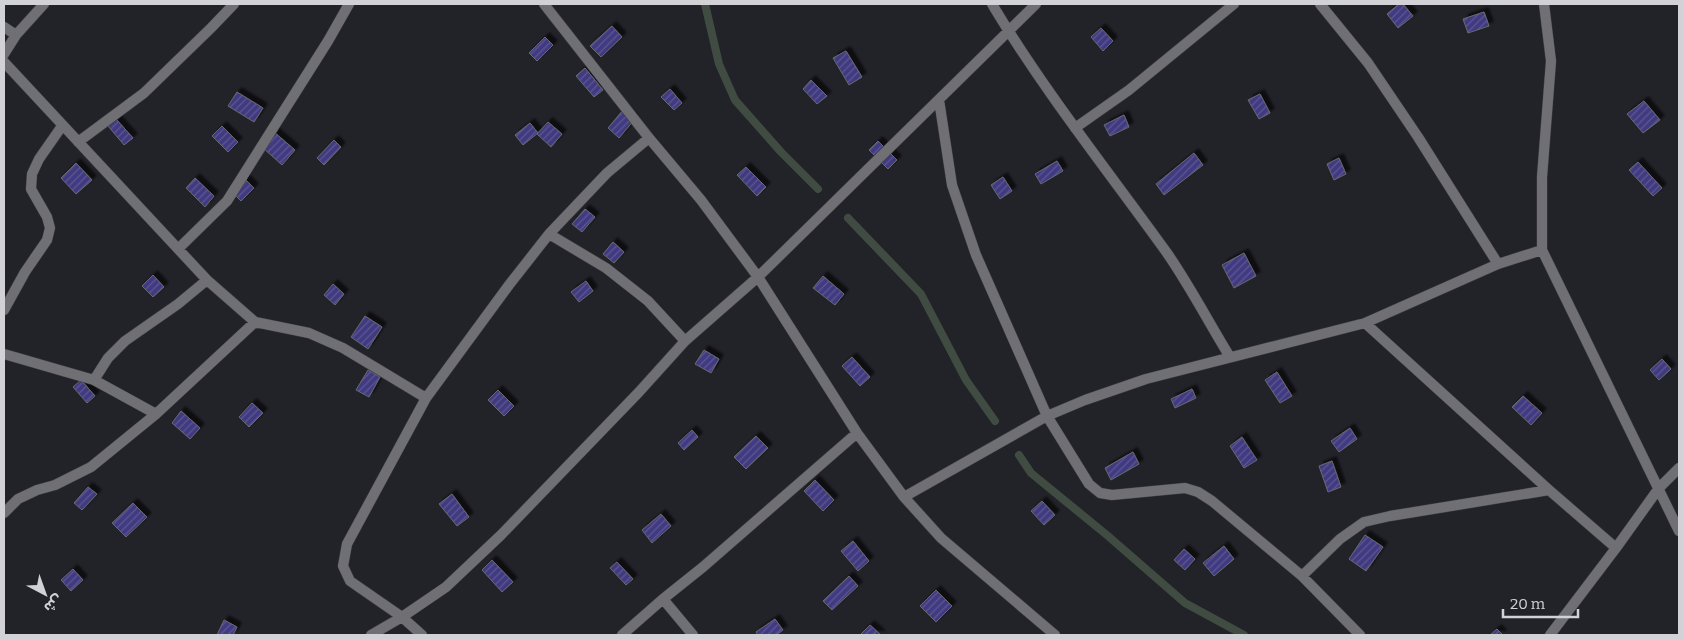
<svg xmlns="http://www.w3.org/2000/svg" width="1683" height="639" font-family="Bitter,'Noto Sans Arabic',serif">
<defs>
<pattern id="building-hatch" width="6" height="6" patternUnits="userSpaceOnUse" patternTransform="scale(1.25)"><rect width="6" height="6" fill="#413b81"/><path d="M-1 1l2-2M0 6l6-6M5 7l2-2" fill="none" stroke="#5c5692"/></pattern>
<filter id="shadow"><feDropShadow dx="4.5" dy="-4.5" stdDeviation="1" flood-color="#0009"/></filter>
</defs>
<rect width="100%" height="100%" fill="#222229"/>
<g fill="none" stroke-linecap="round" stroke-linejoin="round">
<path stroke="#404c42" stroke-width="8" d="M705,4l14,60 16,36 46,52 37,37
M848,218l73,76 45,86 29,41
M1019,455l12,18 77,63 77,67 59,32"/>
</g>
<path fill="url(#building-hatch)" stroke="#686970" filter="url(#shadow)" d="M1399,4h4l10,12 -15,12 -11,-14z
M1484,12l5,14 -21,7 -5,-14z
M612,26l10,11 -21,20 -11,-11z
M1101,28l12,13 -10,10 -12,-14z
M545,37l8,8 -16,16 -8,-8z
M846,51l16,26 -13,8 -16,-27z
M585,68l18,22 -9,7 -18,-21z
M811,80l16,16 -10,8 -14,-15z
M670,89l12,14 -8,7 -13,-13z
M237,92l26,16 -9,14 -26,-16z
M1260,94l10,19 -11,6 -11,-19z
M1644,101l16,19 -17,13 -16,-19z
M623,110l11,10 -15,18 -11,-10z
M1124,115l5,12 -19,9 -6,-11z
M116,119l17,19 -9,7 -16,-19z
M548,122l14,12 -11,13 -14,-13z
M530,123l8,10 -15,12 -8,-10z
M222,126l16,16 -10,10 -16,-16z
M274,132l21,18 -13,15 -20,-18z
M334,140l7,7 -17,18 -7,-7z
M878,141l19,19 -9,9 -19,-19z
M1194,153l9,12 -39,30 -8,-11z
M1339,158l7,16 -12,6 -7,-16z
M1057,161l6,10 -22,13 -6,-10z
M1638,162l24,26 -9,8 -24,-26z
M76,163l16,17 -16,14 -15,-16z
M746,167l20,20 -9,9 -20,-21z
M1003,177l9,14 -12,8 -9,-14z
M195,178l19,18 -9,11 -19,-19z
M245,179l9,9 -13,13 -8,-8z
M585,209l10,8 -13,15 -10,-8z
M613,242l11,10 -10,11 -11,-9z
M1244,253l12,23 -22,12 -12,-23z
M153,275l11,12 -11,10 -11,-11z
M823,276l21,18 -9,11 -22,-17z
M586,281l7,10 -14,11 -8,-10z
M333,284l11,10 -9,11 -11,-10z
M365,316l17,11 -14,22 -17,-12z
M704,350l15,9 -8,14 -16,-9z
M852,357l18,20 -10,9 -18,-20z
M1662,359l9,10 -12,11 -9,-10z
M368,370l12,7 -11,20 -13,-7z
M1277,372l15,24 -12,7 -15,-23z
M81,380l14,16 -8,7 -14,-16z
M1192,389l4,9 -21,10 -4,-9z
M498,390l16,16 -10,10 -16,-16z
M1523,396l19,17 -11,12 -19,-18z
M252,403l11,10 -14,14 -10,-10z
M181,411l19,17 -10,11 -18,-16z
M1350,428l7,11 -18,13 -8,-11z
M692,430l6,7 -14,13 -6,-7z
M756,436l12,12 -22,21 -12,-12z
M1242,437l15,23 -13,8 -14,-22z
M1133,452l6,12 -28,16 -6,-12z
M1332,461l9,26 -13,5 -9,-26z
M815,480l19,20 -11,11 -19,-20z
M88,487l9,7 -15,16 -8,-7z
M452,494l17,23 -12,9 -18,-22z
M1042,501l13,14 -11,10 -13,-14z
M133,503l14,14 -21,20 -14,-14z
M661,514l10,12 -19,17 -10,-13z
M1365,535l18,12 -17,24 -17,-12z
M853,541l16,20 -11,10 -17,-20z
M1224,546l10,13 -20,17 -11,-13z
M1184,549l11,10 -10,11 -11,-10z
M492,560l21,22 -11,10 -20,-22z
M617,562l16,17 -7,6 -16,-17z
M73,569l10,11 -12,11 -10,-11z
M849,576l9,10 -26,24 -9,-9z
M936,590l16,16 -16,16 -16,-16z
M775,619l8,11 -7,5h-18l-2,-3z
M224,620l13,7 -4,8h-16z
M870,625l11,10h-21z
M1497,629l6,6h-13z"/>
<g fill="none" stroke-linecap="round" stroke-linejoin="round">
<defs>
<path id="minor" d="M544,4l105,134 52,62 57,77 99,156 47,64 37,41 114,97
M992,4c52,87 116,167 175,249 23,33 42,70 63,104
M1320,4l48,59 50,74 80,127
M1544,4l7,57 -9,116v73l137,281
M4,27l12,8
M4,54l12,-19 28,-31
M4,62l203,218 48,42 54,11 34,15 83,50
M939,100l13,85 24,70 71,161 42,68 11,9 12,2 73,-7 13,4 14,9 90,75 58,59
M1075,128l54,-38 105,-86
M78,142l66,-49 67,-65 23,-24
M549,234l57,34 42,33 37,40
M178,249l49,-48 101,-160 21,-37
M4,310l21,-38 22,-32 3,-12 -3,-11 -16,-28 1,-15 7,-15 23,-33
M1365,323l184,167 67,58
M4,354l90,26 62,34
M94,380l14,-22 17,-17 53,-37 29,-24
M904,497l143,-81 38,-16 61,-21 219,-56 133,-59 44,-14
M4,513l14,-14 19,-9 18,-5 36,-18 65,-53 99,-92
M1302,576l38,-37 24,-17 26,-6 159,-26
M663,599l30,36
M371,635l31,-18 44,-30 55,-52 138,-143 46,-51 73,-64 278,-273
M422,635l-20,-18 -52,-36 -7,-15 4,-22 79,-146 83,-113 40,-51 58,-61 42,-35
M622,635l41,-36 40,-32 154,-134
M1550,635l66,-87 43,-60 20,-20"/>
</defs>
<use href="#minor" stroke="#3e3e45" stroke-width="11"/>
<use href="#minor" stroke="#707074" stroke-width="10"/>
</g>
<rect width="1683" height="639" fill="none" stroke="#d2d2d6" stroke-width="10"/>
<g transform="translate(45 594) rotate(139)" stroke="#222229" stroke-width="4" paint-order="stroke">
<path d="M0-4L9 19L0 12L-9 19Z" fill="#d2d2d6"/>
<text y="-8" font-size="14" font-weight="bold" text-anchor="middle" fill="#d2d2d6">ش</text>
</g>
<path d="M1503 609v8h75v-8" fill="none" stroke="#d2d2d6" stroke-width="2.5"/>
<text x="1510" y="609" font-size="15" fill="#d2d2d6" stroke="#222229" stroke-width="4" paint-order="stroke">20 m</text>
</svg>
